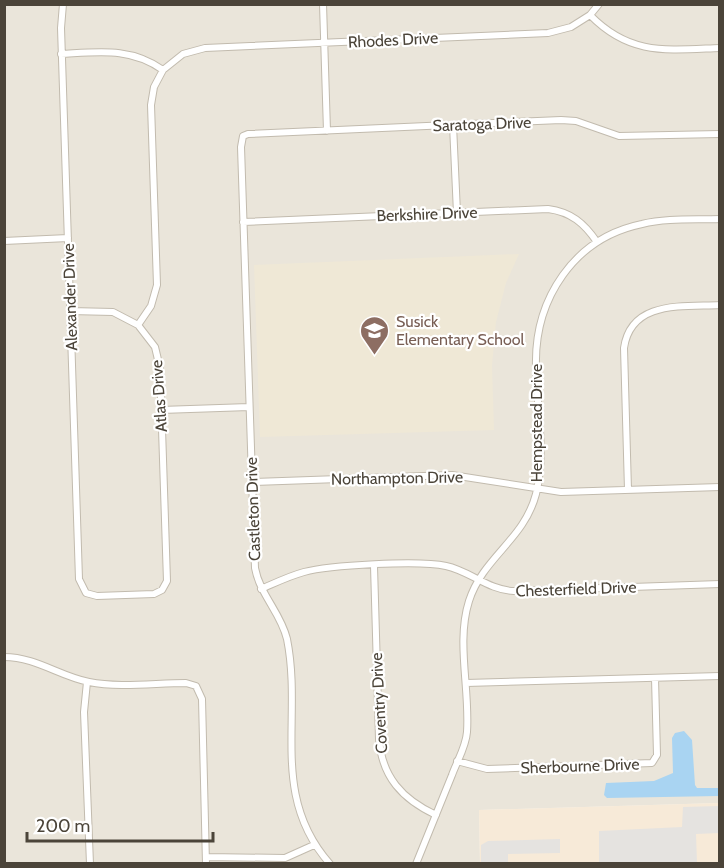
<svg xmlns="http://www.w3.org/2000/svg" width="724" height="868" font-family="Cabin,sans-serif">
<rect width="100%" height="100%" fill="#f6f3ec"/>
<path fill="#eae5da" d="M5,5h714v798l-240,7 1,53 -475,1z"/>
<path fill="#f7ead8" d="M719,803v60h-239l-1,-53z"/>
<path fill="#efe8d6" d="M519,254l-13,29 -10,39 -4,44 2,64 -234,7 -6,-172z"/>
<path fill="#e5e3e0" d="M719,806v27l-23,1 1,29h-98v-32l83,-4 1,-20z
M560,839v14l-52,1v9h-27v-18l7,-4z"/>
<path fill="#a9d4f2" d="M684,731l8,9 3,45 2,3h22v8l-112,2 -3,-3 2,-12 48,-2 19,-8 -1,-35 3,-5z"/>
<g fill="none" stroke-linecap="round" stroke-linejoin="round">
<defs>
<path id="street" d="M63,4l-2,24 18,551 7,14 11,3 57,-2 8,-4 5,-9 -7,-213 -5,-21 -17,-22 13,-19 6,-21 -6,-180 3,-18 9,-17
M323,4l4,127
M590,15l9,-11
M61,54c38,-2 70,-7 102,16l20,-16 22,-6 343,-15 23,-6 19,-12c40,41 77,35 130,33
M453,125l4,88
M243,222l305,-13c23,3 36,14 49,33
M4,241l64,-3
M70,311l43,1 25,13
M161,410l88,-3
M252,482l200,-7 109,17 159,-5
M628,490l-4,-142c7,-48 59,-41 96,-43
M374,566l5,173c3,38 23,60 57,76
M261,589c14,-6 28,-13 43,-17 25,-7 116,-12 142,-6 24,5 42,24 68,25l206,-7
M4,657c32,0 55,19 85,25 30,6 66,1 97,1l10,3 6,13 4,165
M87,682l-3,30 6,152
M466,683l254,-7
M457,761l30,8 165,-6 5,-8 -2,-77
M206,857l79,1 29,-13
M330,864c-61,-69 -27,-145 -43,-225 -6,-26 -27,-44 -32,-71l-14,-421 2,-11 5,-2 313,-14 15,1 43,15 101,-2
M416,864c12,-30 24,-60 36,-89 5,-14 14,-28 15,-43 3,-43 -11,-90 2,-131 14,-44 55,-61 67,-107 10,-39 1,-86 0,-127 -2,-68 38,-129 106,-143 25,-6 52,-4 78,-5"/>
</defs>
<use href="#street" stroke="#c2bbae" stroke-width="8"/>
<use href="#street" stroke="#fff" stroke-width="6"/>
</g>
<defs>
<symbol id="school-pin" viewBox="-11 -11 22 30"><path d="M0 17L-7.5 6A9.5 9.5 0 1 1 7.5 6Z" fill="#8d6e63" stroke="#fff"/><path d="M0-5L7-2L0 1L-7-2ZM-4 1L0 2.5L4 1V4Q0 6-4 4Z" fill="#fff"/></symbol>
</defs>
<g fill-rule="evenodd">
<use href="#school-pin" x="358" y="314" width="33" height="45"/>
</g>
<g text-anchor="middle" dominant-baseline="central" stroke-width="4.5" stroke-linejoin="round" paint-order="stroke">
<g font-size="16" fill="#4b4439" stroke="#fff">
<text transform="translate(393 40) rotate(-3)">Rhodes Drive</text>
<text transform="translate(482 124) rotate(-2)">Saratoga Drive</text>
<text transform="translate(427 214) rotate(-2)">Berkshire Drive</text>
<text transform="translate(70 297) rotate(-92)">Alexander Drive</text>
<text transform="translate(159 396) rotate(-94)">Atlas Drive</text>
<text transform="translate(536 423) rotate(-90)">Hempstead Drive</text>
<text transform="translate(397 478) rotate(-1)">Northampton Drive</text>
<text transform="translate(253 509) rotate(-92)">Castleton Drive</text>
<text transform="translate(576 589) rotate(-2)">Chesterfield Drive</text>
<text transform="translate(379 703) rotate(-93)">Coventry Drive</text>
<text transform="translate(580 766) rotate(-2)">Sherbourne Drive</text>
</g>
<g font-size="16" fill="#785e54" stroke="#fff" text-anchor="start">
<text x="396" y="321">Susick<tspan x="396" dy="18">Elementary School</tspan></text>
</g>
</g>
<rect width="724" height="868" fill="none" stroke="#4b4439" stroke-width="12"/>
<path d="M27 832v9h186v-9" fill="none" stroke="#4b4439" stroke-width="3"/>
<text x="36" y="832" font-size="18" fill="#4b4439" stroke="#ffffff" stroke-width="4.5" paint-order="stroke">200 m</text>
</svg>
